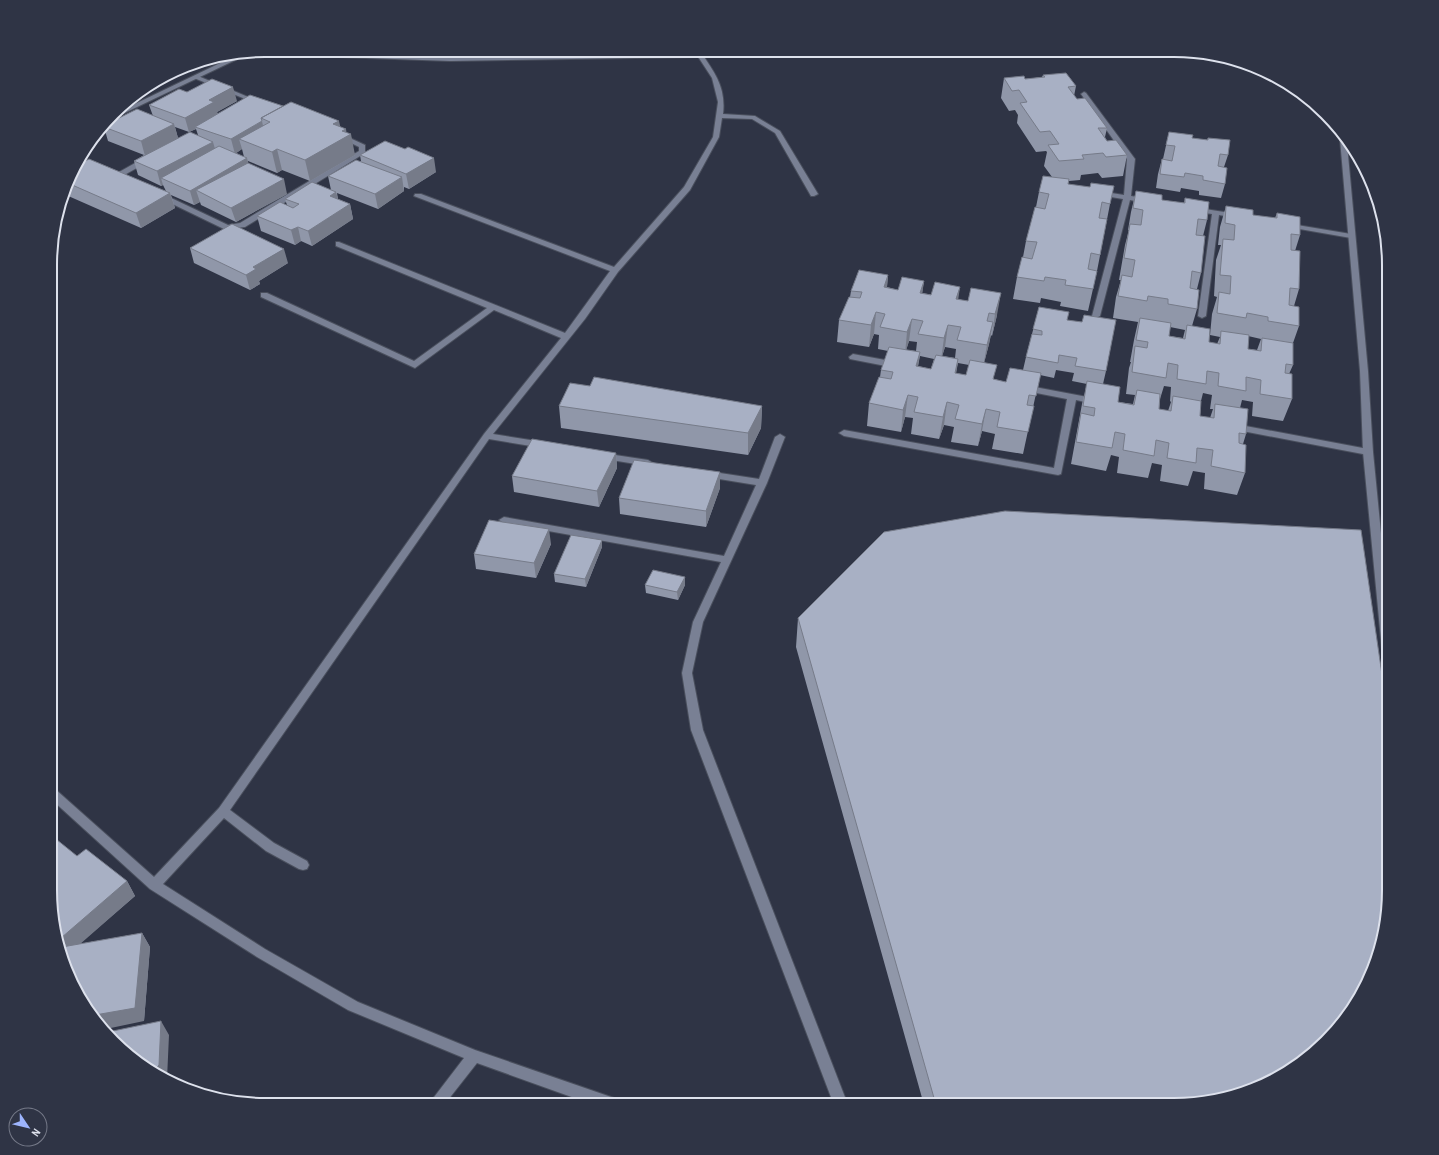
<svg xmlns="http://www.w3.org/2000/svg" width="1439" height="1155" font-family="'Archivo Narrow',sans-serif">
<rect width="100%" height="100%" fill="#2f3445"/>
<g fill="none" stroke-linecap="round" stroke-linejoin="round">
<defs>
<path id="service" d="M194,76h4l62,26 -5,1 -61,-25z
M339,133l26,12v8l-120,74 -21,2 -66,-32 4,-2h3l63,30 12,-2 119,-72v-4l-22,-11v-2z
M144,158h3l4,2 -32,18h-6l-1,-2z"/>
<path id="minor" d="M250,53l-136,65 -3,1 5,-6 123,-59z
M698,54h4c14,20 24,35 21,60l32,2 25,15 38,63 -4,2h-3l-36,-63 -23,-14 -30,-1 -3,19 -29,53 -72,82 -33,47 -92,115 50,8 5,3 -2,2 -3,1 -54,-9 -259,371 44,33 33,18 2,4 -2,4 -4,1 -4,-1 -33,-18 -42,-33 -61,66 102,65 93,53 117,48 139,48 5,2 2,5h-27l-117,-42 -33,42h-16l36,-47 -116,-48 -91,-53 -107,-68 -99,-90v-12l4,2 99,88 65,-69 265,-374 77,-96 -67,-28 -79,58 -154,-71v-4h6l147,68 73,-53 -151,-62v-4h3l226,91 45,-62 -196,-75 1,-2h6l193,73 70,-80 29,-50 5,-35 -6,-24 -15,-23z
M1084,92l2,1 49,66 -4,37 18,3 1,2 -4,2 -16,-3 -30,116 -4,2 -4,-2 31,-117 -24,-4 -4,-2 4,-2 25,4 3,-36 -46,-65z
M1192,207l45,7 4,2 -4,2 -18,-3 -13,101 -4,2 -4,-2 14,-102 -20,-3z
M1285,223l66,11 4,2 -4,2 -63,-11 -4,-2z
M853,354l43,8 4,3 -4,3 -46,-9 -1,-2z
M1024,385l74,14 1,2 -4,3 -19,-4 -15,74 -3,1 -214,-39 -5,-3 5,-3 210,38 13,-69 -46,-9 -1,-2z
M1235,424l133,25 5,3 -5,3 -136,-26 -1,-2z
M780,434l5,3 -18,46 -64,139 -11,51 11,57 145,375h-14l-143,-375 -9,-57 11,-51 28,-60 -217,-39 -5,-3 5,-3 220,39 32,-71 -49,-8 -5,-3 5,-3 52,8 16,-42z
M602,453l46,7 5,3 -5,3 -49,-8 -2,-2z"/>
<path id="tertiary" d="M263,50l187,7 330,-7 -3,2 -77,5 -250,4 -196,-7 -3,-2z
M1342,137l5,7 21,227 5,81 16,163v60l-4,-1 -1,-3 -21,-219 -3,-81 -20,-232z"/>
</defs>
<use href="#service" stroke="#4a4f5d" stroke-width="2"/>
<use href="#minor" stroke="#4a4f5d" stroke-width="2"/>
<use href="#tertiary" stroke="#4a4f5d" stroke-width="2"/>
<use href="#service" fill="#798094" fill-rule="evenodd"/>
<use href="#minor" fill="#798094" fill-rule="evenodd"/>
<use href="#tertiary" fill="#798094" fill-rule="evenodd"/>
</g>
<path fill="#9097a9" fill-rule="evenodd" d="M1043,75l33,11 -2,10 3,3 30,29 -2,9 2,4 20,14 -4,21 -21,2 -4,-5 -17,2 -1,5 -11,1 -1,3 42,20 -13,67 -9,40 -28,-5 1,-4 -20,-4 -1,5 -27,-4 4,-22 6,-20 3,-16 10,-34 3,-15 13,-15 -8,-11 3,-14 -1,-1 -10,1 -19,-29 1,-8 -3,-5 -6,1 -8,-13 3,-20 21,1 17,-2z
M187,92l50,9 -20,11 1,2 122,13 6,5 9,23 -45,26 -28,-11 -5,3 -29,-12v2l39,31 -51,28 -35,-17 -1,-3 -6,3 -23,-10 4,13 -34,20 -75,-33 10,-29 90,25 -3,-6 -2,1 -23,-11 -4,-14 10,-6 -36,-14 -4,-14 1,-2 48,-9 -4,-11zM175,127l14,5 7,-3 2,6 -20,3zM242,149l2,8 -8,-4z
M1169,132l23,6 15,2 1,-2 20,17 -4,12 1,17 -4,14 -22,-3v-4l-18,-3 -1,4 -24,-4 2,-14 4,-15h1z
M360,155l76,17 -27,17 -5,-2v4l-26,18 -41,-16 1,6 12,5 3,15 -41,27 -11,-5 -6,4 -34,-14 -4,-15 30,-11 -2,-6 46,-9 -3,-14 33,-15z
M1136,191l26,9 22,3 1,-5 22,22 -4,16 -2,37 -4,16v20l-5,17 17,16 8,2 3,-7 -10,-2 2,-21 5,-17 -3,-1 2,-36 5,-15h-3l2,-18 6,-21 27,9 22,3 2,-5 23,22 -5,16 4,38 -5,17 5,20 -6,17v22l-4,9 3,25 -9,22 -31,-5 1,-14 -11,-2 -2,8 6,26 -3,10 2,29 -8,22 -33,-6 1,-16 -12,-2 -5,15 -28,-5 2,-16 -10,-2 -4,15 -31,-5 2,-16 -8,-2 -5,16 -35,-7 11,-60 5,-20 -15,-3 2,-8 -18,-3 -2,8 -14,-3 -17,79 -31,-5 3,-15 -13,-3 -4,15 -27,-4 3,-15 -10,-2 -5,14 -28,-5 2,-16 -8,-1 -4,15 -34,-6 2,-23 11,-26 1,-7 7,-19 -10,-2 1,-14 -5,-1 -5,13 -32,-5 2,-22 11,-23 1,-6 37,-16 -1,12 11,3 26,-9 -2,12 46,8 3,-13 26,27 -5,21 -1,-1 -2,9 -5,19 10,16 12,3 17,-12 3,-13 13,-50 28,13 39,51 -3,13 15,18 15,2 2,-9 -9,-1 3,-26 2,-6h-1l4,-22 4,-18 -25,-4 3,-21 5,-17h-2l6,-35 4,-15h-1l3,-18zM1170,327l15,3 -2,8 -14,-2zM1248,336l13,3 -4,11 -9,-1zM909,341l8,1 -1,9 -10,-1zM945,347l11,2 -1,9 -13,-2zM920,356l14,3 -3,10 -13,-3zM958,363l11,2 -3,10 -10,-2zM1164,386l7,1 -1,14 1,1 -3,9 -9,-2 1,-10zM1203,393l9,2 -2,14h3l-3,9 -10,-2 1,-15z
M190,248l98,15 -29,18 1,3 -10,6 -56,-27z
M590,386l172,20 -1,22 -13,27 -187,-27 -2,-22z
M616,453l1,15 -18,39 -85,-15 -2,-16z
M720,488l-14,39 -86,-13 -1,-16z
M602,540v7l-16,40 -31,-5 -1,-8z
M551,544l-15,34 -60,-9 -2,-15z
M685,577v8l-7,15 -32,-7 -1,-8z
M798,618l376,487h-250l-128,-458z
M77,856l50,25 8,15 -56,48 63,-11 8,14 -6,74 -83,-77 -11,-40z"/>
<path fill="#767b89" d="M233,87l4,14 -20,11 1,4 -23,11 1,2 -7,3 -4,-14 24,-18z
M262,121l3,15 -26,3 3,10 -7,5 -4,-15z
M339,121l4,17 -1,-7 4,-2 1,7 4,-2 4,21 -45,26 -5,-21 28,-36z
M174,124l4,14 -33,18 -4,-15z
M213,142l4,14 -56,22 2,7 -2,1 -4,-15z
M277,149l5,21 -5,3 -5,-21z
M247,158l4,15 -55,17 4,12 -6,3 -4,-14z
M434,158l2,14 -27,17 -3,-15z
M402,177l2,14 -26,18 -3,-15z
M284,179l3,15 -51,28 -5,-14z
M336,192l4,14 -10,-10z
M170,193l5,15 -34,20 -5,-15z
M350,204l3,15 -41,27 -4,-15z
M298,227l3,14 -6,4 -4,-15z
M284,249l4,14 -29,18 1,3 -10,6 -4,-15 7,-8z
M888,275l-2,22 -2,-10z
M924,281l-3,22 -1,-10z
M960,287l-3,21 -1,-9z
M1001,293l-4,22 -5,21 3,-22z
M876,312l-2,22 -5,13 2,-22z
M912,319l-3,22 -4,13 2,-22z
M993,322l-4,22 -6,23 4,-22z
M948,325l-3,22 -4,13 3,-22z
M920,352l-3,22 -1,-8z
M958,359l-3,22v-8z
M908,395l-3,22 -4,15 2,-22z
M947,402l-3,23 -5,14 4,-22z
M762,406l-1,22 -13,27v-22z
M986,409l-4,22 -4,15 4,-22z
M616,453l1,15 -18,39 -2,-16z
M720,472v16l-14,39v-16z
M549,529l2,15 -15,34 -2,-15z
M602,540v7l-16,40 -1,-8z
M685,577v8l-7,15 -1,-8z
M127,881l8,15 -64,56 -10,-14z
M142,933l8,14 -6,74 -38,8 -11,-14z
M161,1021l8,14 -2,44 -13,-8z"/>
<path fill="#a8b0c4" stroke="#767b89" d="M1066,73l10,13 -8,1 9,12 8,-1 22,30h-9l9,13 9,-1 11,15 -21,2 -3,-4 -21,2 2,4 -25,2 -11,-16 11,-1 -9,-13 -10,1 -20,-29 7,-1 -8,-12 -7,1 -8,-13 20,-2 1,3 20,-2 -2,-2z
M212,79l21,8 -24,13 5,2 -29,16 -36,-13 30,-16 8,3z
M250,95l33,11 -22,12 1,3 -31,18 -36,-12z
M291,102l48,19 -6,3 13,5 -4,2 9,3 -46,26 -28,-11 -5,3 -33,-13 31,-17 -9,-4z
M137,109l37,15 -33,17 -37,-14 1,-2z
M190,132l23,10 -56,29 -23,-10z
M1169,132l24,3 -1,3 16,2v-2l22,2 -2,15 -8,-1 -2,12 9,2 -2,16 -22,-4v-4l-18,-3 -1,4 -24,-3 2,-15 10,2 3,-15 -9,-1z
M385,141l20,8 3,-2 26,11 -28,16 -46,-19z
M219,146l28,12 -57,33 -29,-13z
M89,159l81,34 -34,20 -66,-29 6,-18z
M356,160l46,17 -27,17 -47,-18z
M248,163l36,16 -53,29 -35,-18z
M1043,176l26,3 -1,5 22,3 1,-4 23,3 -4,18 -8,-2 -3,16 8,1 -7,36 -9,-2 -3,16 9,2 -4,18 -28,-4 1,-5 -21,-3 -1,4 -27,-4 5,-20 10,2 5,-17 -11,-1 9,-34 10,2 4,-15 -10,-2z
M312,182l24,10 -6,4 20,8 -42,27 -10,-4 -7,3 -34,-14 23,-14 13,6 6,-4 -14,-5z
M1136,191l26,4v5l23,3v-5l24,4 -2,18 -9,-1 -2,16 9,1 -4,37 -9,-2 -2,17 9,2 -2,19 -29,-5v-5l-20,-3 -1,5 -29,-5 4,-21 10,2 3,-17 -11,-2 6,-34 11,1 2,-15 -10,-2z
M1226,206l27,4v5l24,3v-5l23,4v18l-9,-1v16l9,1 -1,38 -9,-1 -1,17 10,2v19l-31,-5v-4l-21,-4 -1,5 -29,-5 2,-21 11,2 1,-18 -11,-1 3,-36 11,1 1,-15 -10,-2z
M232,224l52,25 -31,18 3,2 -10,6 -56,-27z
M859,270l29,5 -4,12 14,3 4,-13 22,4 -4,12 11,2 4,-13 25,5 -4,12 12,2 3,-13 30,5 -6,21 -6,-1 -2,8 6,1 -6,23 -30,-5 4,-13 -13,-2 -4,13 -26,-4 5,-13 -11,-2 -5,13 -27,-5 5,-13 -9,-2 -5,13 -32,-5 10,-23 11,1 2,-6 -11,-1z
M1039,307l30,5 -2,8 15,2 2,-7 32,5 -10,51 -31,-5 2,-8 -18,-3 -1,8 -32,-6 6,-23 10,1v-4l-9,-2z
M1140,318l31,5 -2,13 16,3 2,-14 23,4 -1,13 11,2 1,-13 28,4 -1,14 13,2 1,-13 31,5v22l-7,-1 -1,9 7,1v25l-32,-5 1,-14 -15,-3v14l-28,-5 1,-13 -12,-2 -1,13 -29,-5 1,-14 -10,-2 -2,15 -34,-6 3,-26 12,2 1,-6 -12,-2z
M889,347l31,5 -4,14 15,3 5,-14 22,4 -3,14 11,2 4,-15 27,5 -4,14 13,3 4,-14 31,5 -5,23 -7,-1 -2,10 7,1 -6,26 -31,-5 3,-15 -14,-3 -4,15 -27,-5 4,-14 -12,-3 -4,15 -29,-5 4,-15 -10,-2 -5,15 -34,-7 10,-26 12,2 2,-7 -12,-2z
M594,377l168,29 -14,27 -189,-27 11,-23 20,3z
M1087,381l33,6 -2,15 16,3 3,-15 23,4 -1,15 12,2 2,-15 28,5 -1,15 14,2 1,-14 33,5 -2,25 -7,-1v10l7,2 -1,28 -34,-7 2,-16 -16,-2 -1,15 -29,-5 2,-15 -13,-3 -2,16 -31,-6 2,-16 -10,-2 -3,16 -36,-6 5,-29 13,3 1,-8 -12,-2z
M532,439l84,14 -19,38 -85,-15z
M634,460l86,12 -14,39 -87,-13z
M1005,511l356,19 28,193v181l-16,68 -38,60 -41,37 -38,20 -82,16h-238l-138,-487 86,-86z
M489,520l60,9 -15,34 -60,-9z
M571,535l31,5 -17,39 -31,-5z
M653,570l32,7 -8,15 -32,-7z
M51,835l26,21 9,-7 41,32 -66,57 -2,-2 -9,-32z
M142,933l-7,75 -40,7 -23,-30 -10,-38z
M161,1021l-2,44 -5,6 -31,-20 -15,-19z"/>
<path d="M0 0H1439V1155H0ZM265 57H1174A208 208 0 0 1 1382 265V890A208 208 0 0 1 1174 1098H265A208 208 0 0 1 57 890V265A208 208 0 0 1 265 57Z" fill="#2f3445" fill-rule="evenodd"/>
<path fill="none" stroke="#dde1ec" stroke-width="2" d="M265 57H1174A208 208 0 0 1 1382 265V890A208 208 0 0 1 1174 1098H265A208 208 0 0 1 57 890V265A208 208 0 0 1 265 57Z"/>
<g transform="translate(28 1127) rotate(125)"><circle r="19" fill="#2f3445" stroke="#757988"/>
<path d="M0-3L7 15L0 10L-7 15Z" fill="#9db4fd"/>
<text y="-6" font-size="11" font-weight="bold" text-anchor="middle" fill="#dde1ec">N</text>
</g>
</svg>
